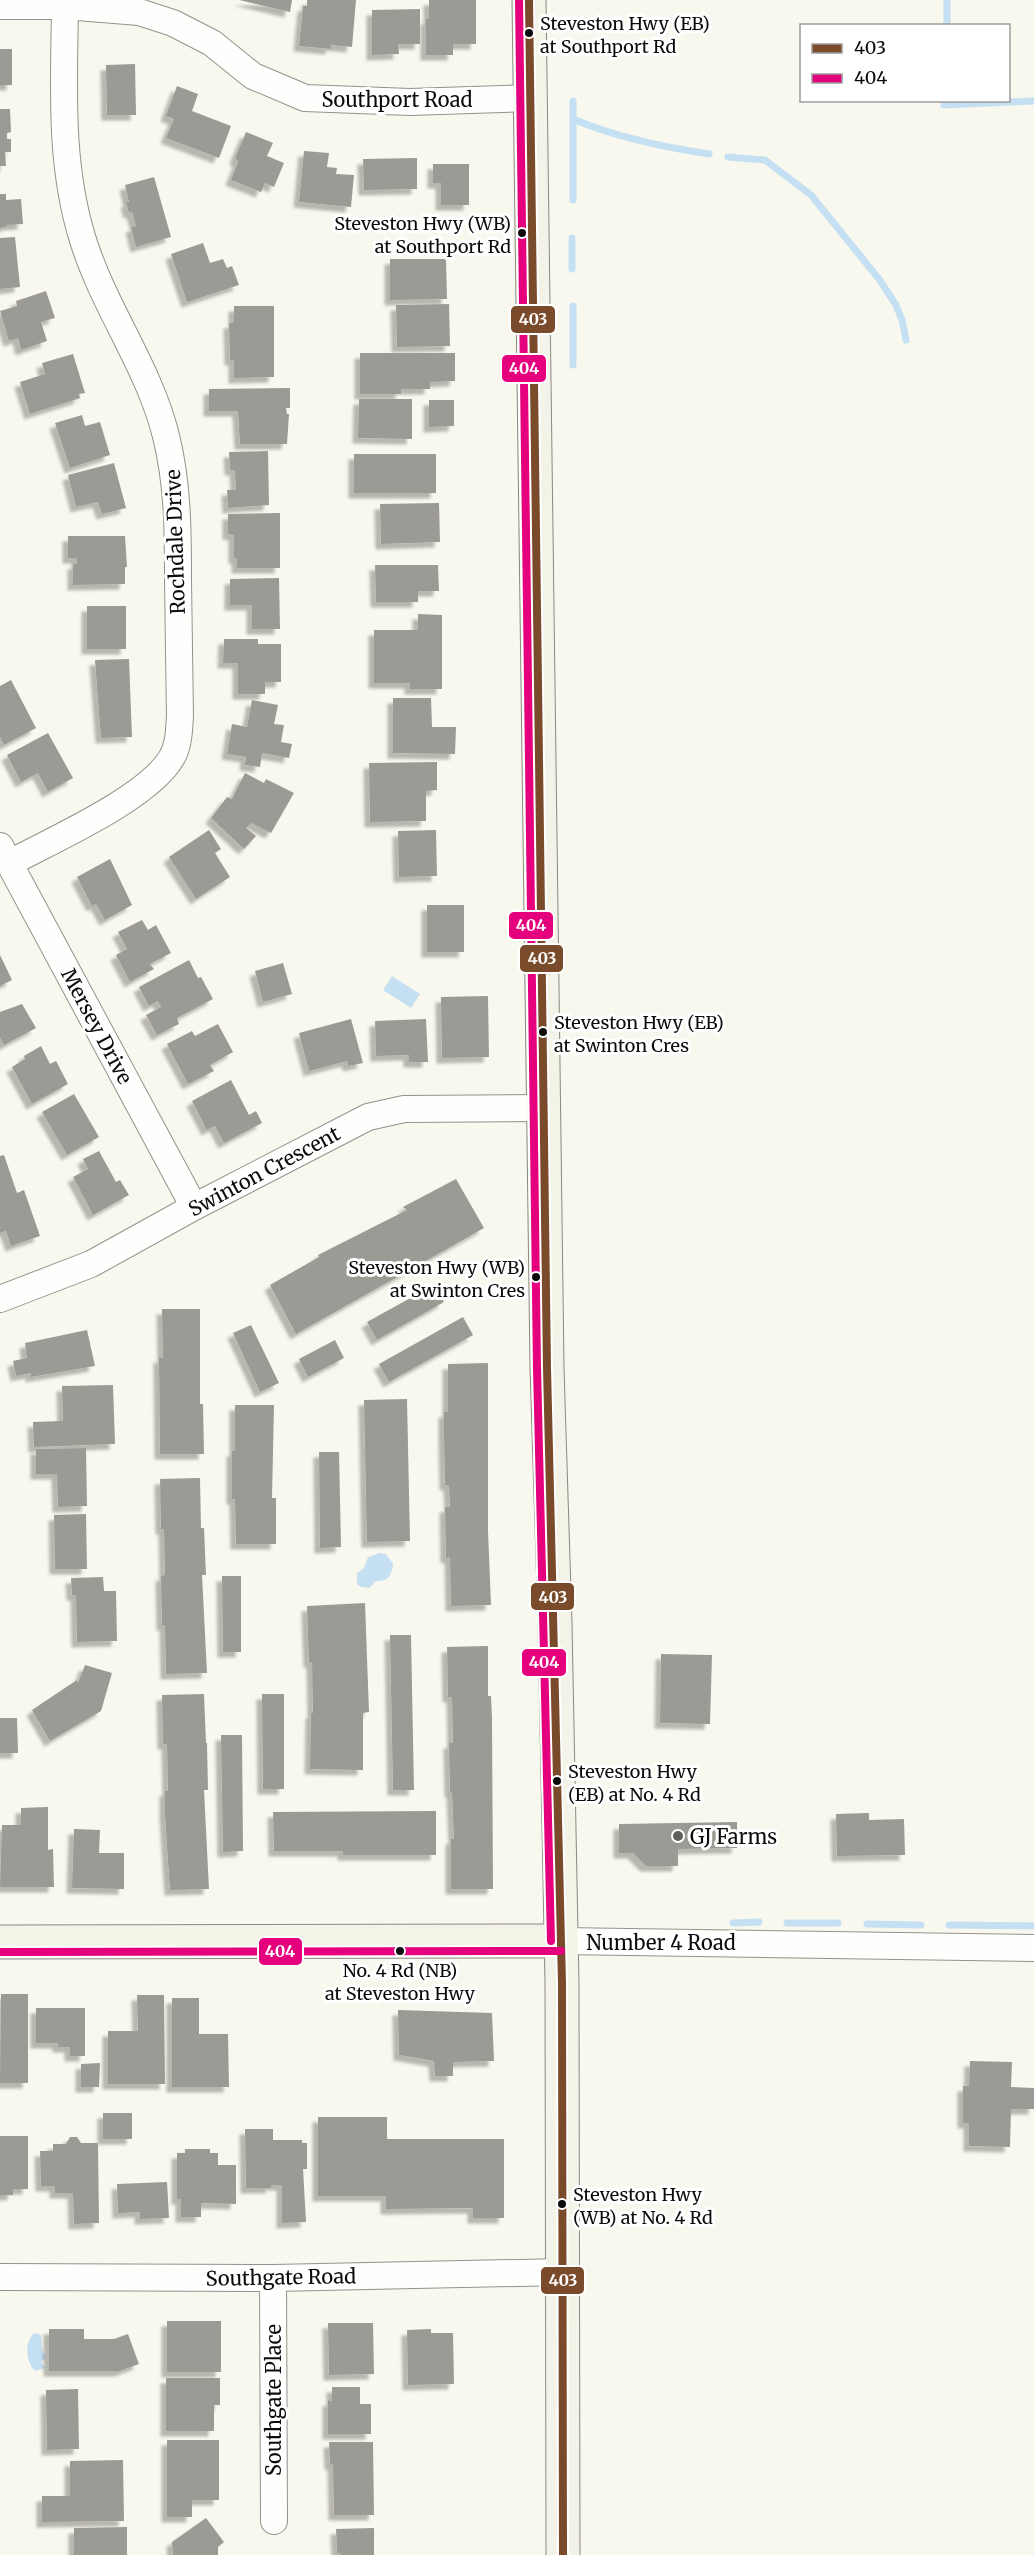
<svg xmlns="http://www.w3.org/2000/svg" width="1034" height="2555" font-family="Merriweather,serif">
<defs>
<filter id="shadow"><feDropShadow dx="-5.5" dy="5.5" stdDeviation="1.5" flood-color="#0004"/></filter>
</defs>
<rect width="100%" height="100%" fill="#f9f8ee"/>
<path fill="#c5e0f2" d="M392,976l28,18 -9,14 -28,-18z
M380,1553l6,1 7,10c-1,11 -5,18 -17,17l-7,7 -8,-1 -4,-3v-11l7,-5 4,-11z
M34,2333l7,2 1,14 4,9 -5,4 4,6 -10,3c-9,-9 -11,-28 -1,-38z"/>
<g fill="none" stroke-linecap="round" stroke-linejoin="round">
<path stroke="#c5e0f2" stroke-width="7" d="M947,26v-26
M945,100l-1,5 90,-4
M573,119c42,18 90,28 136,35
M728,157l37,3 46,35 68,84 17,26 6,15 4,20
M573,200v-99
M572,269v-31
M573,365v-59
M733,1923l26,-1
M787,1923h51
M867,1924l54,1
M949,1925l85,1"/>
</g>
<path fill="#9c9a94" filter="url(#shadow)" d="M239,0h53l-2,12z
M307,0h49l-4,47 -21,-2v4l-32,-3 4,-40h4z
M429,0h47v44h-23v11h-27v-36h3z
M420,9v35h-22l1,10 -27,1v-45z
M0,49h12v36h-12z
M135,64l1,51h-29l-1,-50z
M177,86l21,8 -6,17 39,15 -12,32 -53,-20 8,-19 -8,-3z
M0,109h10l1,23 -4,1v6h4v13h-6l1,14h-6z
M246,132l27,11 -6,13 17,7 -10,24 -9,-4 -4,9 -30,-12 7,-18 -3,-4z
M304,151l25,2 -2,14 10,1 -1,6 18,1 -3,32 -52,-5z
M417,158v31l-53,1 -1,-31z
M433,164h36v41h-28v-22h-8z
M154,177l17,60 -35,10 -5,-20 5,-1 -4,-14 -3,1 -3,-11h3l-4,-17z
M0,194h6v6l15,-1 2,25 -17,1v2l-6,1z
M15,237l5,50 -20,2v-51z
M203,243l7,20 13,-4 4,9 5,-2 7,19 -52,17 -16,-48z
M390,259h56l1,40 -57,1z
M46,291l9,27 -14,4 6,19 -26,9 -3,-12 -9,3 -9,-30 17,-5 -1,-5z
M449,304l1,42 -53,1 -1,-42z
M234,306h40v71l-40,1v-18h-4l-1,-37h5z
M360,353h95v28l-25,1v7h-29v5h-41z
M73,354l12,39 -6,1 1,4 -50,16 -10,-32 25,-8 -3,-11z
M290,388v20h-4l1,6h2l-2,30h-47l-2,-33h-29v-22z
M359,399h53v40l-54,-1z
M429,400h25v26l-25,1z
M82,415l3,11 15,-4 10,33 -40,13 -15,-45z
M268,451l1,54 -41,3 -1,-18h9l-1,-20h-5l-1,-18z
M354,454h82v39h-82z
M114,463l12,45 -24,6 -4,-12 -22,5 -8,-32z
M439,503l1,39 -59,2 -1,-40z
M280,513v55h-43v-10h-3v-23l-6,-1v-20z
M68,536h57l2,31h-2v17l-52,1v-21h4v-6h-9z
M375,565h63l1,26h-21v11h-42z
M279,578l1,51h-28v-24h-22v-26z
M87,606h39v43h-39z
M418,614l24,1v74h-32v-6h-36v-53h44z
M224,639h34v5h23v38h-16v12h-27v-31h-15z
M129,659l3,78 -31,1 -6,-78z
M11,680l25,48 -32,17 -4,-8v-51z
M393,698h38l1,29h24l-1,27 -62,-1z
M252,700l26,5 -4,19 10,1 -3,17 11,2 -3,14 -27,-5 -2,14 -15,-2 1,-8 -19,-3 5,-30 15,3z
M48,733l25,45 -25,14 -10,-19 -17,9 -14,-27z
M437,762v28l-11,1v30l-56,1 -1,-59z
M245,773l19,10 2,-4 28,14 -23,40 -20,-10 -5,5 10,8 -12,13 -33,-31 16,-21 5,2z
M209,830l12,19 -6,4 15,24 -34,22 -27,-42z
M436,830l1,46 -38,1 -1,-46z
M110,859l22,46 -27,15 -9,-16 -4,2 -15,-29z
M427,905h37v47h-37z
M142,920l6,10 8,-5 15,28 -21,11 4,5 -24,13 -14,-27 11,-6 -9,-17z
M0,955l12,25 -12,6z
M189,960l9,18 3,-1 12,22 -36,19 2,6 -22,11 -11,-20 15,-8 -3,-6 -9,5 -10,-19z
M283,963l9,31 -29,8 -8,-31z
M488,996l1,61 -47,1 -1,-61z
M22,1004l14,24 -32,17 -4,-7v-26z
M351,1019l12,44 -15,3 -1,-5 -38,10 -10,-38z
M426,1019l2,43h-19v-7l-33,1 -1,-35z
M218,1024l15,28 -23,13 4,6 -26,13 -21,-40 25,-13 3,5z
M41,1046l9,18 6,-3 12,23 -36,20 -20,-37 13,-8 -1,-3z
M231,1080l18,35 7,-4 6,12 -38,20 -9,-17 -8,4 -15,-29z
M74,1094l25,43 -32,18 -25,-43z
M99,1151l17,31 4,-2 9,15 -36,20 -20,-38 15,-8 -5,-10z
M4,1155l13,38 7,-3 16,46 -29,10 -5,-15 -6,2v-77z
M456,1179l28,49 -188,106 -26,-49 49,-28 -1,-2 89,-45 -4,-3z
M434,1285l10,17 -67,38 -10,-18z
M162,1309h38v95h3l1,50h-44l-1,-97 4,1z
M463,1317l10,18 -84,47 -10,-18z
M251,1325l28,58 -19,9 -27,-59z
M87,1330l8,36 -64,11v-4l-15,3 -3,-15 14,-3 -2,-15z
M335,1340l9,18 -36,19 -9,-18z
M488,1363v168l3,74 -40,1 -1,-49 -4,1 -1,-51h5l-1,-22h-4l-1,-50v-23h4v-48z
M113,1385l2,59 -81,3 -1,-25 30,-1 -1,-35z
M407,1399l3,142 -43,1 -3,-142z
M235,1405h39l-2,93h4v46h-40l-1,-45h-3v-48h3z
M86,1448l1,58 -29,1 -1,-33h-21v-25z
M319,1452h20l2,95 -21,1z
M200,1478l1,50h3l2,47h-4l5,98 -41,1 -1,-49h-3l-1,-49 4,-1 -1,-46h-3l-1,-50z
M86,1514l1,55h-32l-1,-54z
M222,1576h19v76h-18z
M103,1577l1,14h12l1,50 -40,1 -1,-47h-4l-1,-17z
M365,1603l4,109 -6,1v57l-53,-1 1,-56h2l-1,-51h-3l-2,-56z
M390,1635h21l3,155h-21z
M488,1646v50h3l1,23 1,170h-42v-50h3l-2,-47h-2l-1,-49h4l-1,-46h-4l-1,-50z
M661,1654l51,1 -2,69 -50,-1z
M85,1665l27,8 -11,38 -51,30 -18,-31 45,-30 1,3z
M204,1694l2,49h1l1,47h-4l5,99 -39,1 -5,-75v-24h3l-1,-47h-4l-1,-49z
M262,1694h22v95h-21z
M0,1718h17l1,35h-18z
M221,1735h21l1,116 -20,1z
M48,1807v43l5,-1 1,38h-54l2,-62h19v-17z
M436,1811v44h-93v-4h-69l-1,-39z
M869,1813v7l35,-1 1,36 -68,1 -1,-42z
M737,1822v26l-59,1v17h-32l-13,-13h-14v-29z
M74,1829l26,1 -1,23h25v36l-52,-1z
M1,1994h27v89h-28z
M137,1995h27l1,89h-57v-53h30z
M172,1998h27v36h29l1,53h-57z
M36,2008h49v48h-15v-9h-12v-4h-22z
M398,2010l94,3 2,48 -41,1v14h-18l-1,-15 -35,-6z
M970,2061l42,1 -1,25 23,1v21h-23l-1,38 -41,-1v-23h-6v-37h6z
M100,2063l-1,24h-18v-23z
M103,2113h29v26h-29z
M318,2117h69v22h117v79h-31v-10l-87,1v-13h-68z
M245,2129h28v11h29v3h5v26h-4l3,53 -24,1v-38h-11v3h-25z
M0,2136h28v53h-15v6h-13z
M70,2137h7l4,6h17l1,80 -25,1 -1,-31h-18v-7h-14l-1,-35h13v-7h13z
M185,2149h25v4h8v12h18v39l-35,-1v14h-20v-18h-4v-46h8z
M167,2182l2,36 -29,1v-7l-22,1 -1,-29z
M167,2321h54v51h-54z
M328,2323h45l1,51 -45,1z
M49,2329h35v10h30l14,-5 11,30 -19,7h-71z
M431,2329v4h22l1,51 -46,1 -1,-55z
M166,2378h54v27h-6v26h-48z
M332,2387h28v17h11v30h-43v-34l4,1z
M78,2389l1,60 -32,1 -1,-60z
M167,2440h52v60h-27v17h-25z
M329,2442h44l1,73h-40l-1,-51 -3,1z
M123,2460l1,61 -82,1v-26h28v-35z
M206,2518l18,24 -6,5v8h-45l-1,-13z
M127,2527v28h-53v-27z
M374,2528v27h-33v-2h-4l-1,-24z"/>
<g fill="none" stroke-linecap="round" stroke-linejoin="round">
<defs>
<path id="minor" d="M0,6h65l74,6 34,11 39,20 41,33 52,22 105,4 120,-4
M0,846l194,361
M10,863c42,-23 139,-65 162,-106 7,-12 7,-27 8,-41 -1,-45 -1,-90 -2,-136 0,-48 0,-96 -12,-144 -17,-69 -62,-128 -83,-196 -24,-76 -19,-155 -18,-234
M0,1299l91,-35 103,-57 174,-90 36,-8 140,-1
M561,1941l473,7
M0,2277l273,1 290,-6
M273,2278l1,243"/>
<path id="secondary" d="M529,0l18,1368 8,255 7,360 1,572
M0,1942l561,-1"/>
</defs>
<use href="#minor" stroke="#92928d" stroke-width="28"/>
<use href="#secondary" stroke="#898884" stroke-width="35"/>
<use href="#minor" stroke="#fefefc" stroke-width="26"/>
<use href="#secondary" stroke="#f4f3e7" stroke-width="33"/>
<defs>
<path id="bus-1" d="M529,0l18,1368 15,615 1,572"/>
<path id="bus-2" d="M519,0l18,1368 14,573
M0,1952l561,-1"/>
</defs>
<use href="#bus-1" stroke="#fff" stroke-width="12"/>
<use href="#bus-2" stroke="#fff" stroke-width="12"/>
<use href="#bus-1" stroke="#7a4b2a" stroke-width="8"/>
<use href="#bus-2" stroke="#e5007d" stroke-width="8"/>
</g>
<g fill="#0b0b0b" stroke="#fff" stroke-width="2">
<circle cx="529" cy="33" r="5"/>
<circle cx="522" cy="233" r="5"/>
<circle cx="543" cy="1032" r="5"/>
<circle cx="536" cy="1277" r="5"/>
<circle cx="557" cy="1781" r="5"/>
<circle cx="400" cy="1951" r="5"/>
<circle cx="562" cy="2204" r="5"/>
</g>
<circle fill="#5e5e5a" stroke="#fff" stroke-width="2" cx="678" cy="1836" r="6"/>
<g text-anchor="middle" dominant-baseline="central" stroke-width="6" stroke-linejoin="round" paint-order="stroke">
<g font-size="18" fill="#0b0b0b" stroke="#fff" text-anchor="start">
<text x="540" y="23">Steveston Hwy (EB)<tspan x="540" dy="23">at Southport Rd</tspan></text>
<text x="511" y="223" text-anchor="end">Steveston Hwy (WB)<tspan x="511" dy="23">at Southport Rd</tspan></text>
<text x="554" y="1022">Steveston Hwy (EB)<tspan x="554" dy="23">at Swinton Cres</tspan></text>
<text x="525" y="1267" text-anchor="end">Steveston Hwy (WB)<tspan x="525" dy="23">at Swinton Cres</tspan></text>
<text x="568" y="1771">Steveston Hwy<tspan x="568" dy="23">(EB) at No. 4 Rd</tspan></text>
<text x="400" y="1970" text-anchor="middle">No. 4 Rd (NB)<tspan x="400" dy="23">at Steveston Hwy</tspan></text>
<text x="573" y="2194">Steveston Hwy<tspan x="573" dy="23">(WB) at No. 4 Rd</tspan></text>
</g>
<g font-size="20" fill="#0b0b0b" stroke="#fff">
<text x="397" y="99">Southport Road</text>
<text transform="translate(175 542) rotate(-92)">Rochdale Drive</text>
<text transform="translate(97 1026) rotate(62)">Mersey Drive</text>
<text transform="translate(264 1171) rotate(-28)">Swinton Crescent</text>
<text x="661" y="1942">Number 4 Road</text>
<text transform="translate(281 2277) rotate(-1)">Southgate Road</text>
<text transform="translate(273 2400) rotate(-90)">Southgate Place</text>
</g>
<g font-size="20" fill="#0b0b0b" stroke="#fff" text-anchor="start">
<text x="690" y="1836">GJ Farms</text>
</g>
</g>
<g stroke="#fff" stroke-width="2">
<rect x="510" y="305" width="46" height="29" rx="6" fill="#7a4b2a"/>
<rect x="501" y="354" width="46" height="29" rx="6" fill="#e5007d"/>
<rect x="508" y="911" width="46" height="29" rx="6" fill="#e5007d"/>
<rect x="519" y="944" width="45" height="29" rx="6" fill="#7a4b2a"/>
<rect x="530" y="1582" width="45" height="29" rx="6" fill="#7a4b2a"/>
<rect x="521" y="1648" width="46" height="29" rx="6" fill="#e5007d"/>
<rect x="258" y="1937" width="45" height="29" rx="6" fill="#e5007d"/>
<rect x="540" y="2266" width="45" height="29" rx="6" fill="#7a4b2a"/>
</g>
<g font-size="16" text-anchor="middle" font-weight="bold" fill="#fff">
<text x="533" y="325">403</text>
<text x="524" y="374">404</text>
<text x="531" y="931">404</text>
<text x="542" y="964">403</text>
<text x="553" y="1603">403</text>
<text x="544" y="1668">404</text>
<text x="280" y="1957">404</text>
<text x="563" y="2286">403</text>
</g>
<rect x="800" y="24" width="210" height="78" fill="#ffffff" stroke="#9d9d9d" stroke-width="1.5"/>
<rect x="812" y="44" width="30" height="9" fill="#7a4b2a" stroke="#9d9d9d" stroke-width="1.5"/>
<text x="854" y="54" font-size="18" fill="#0b0b0b">403</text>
<rect x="812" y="74" width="30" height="9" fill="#e5007d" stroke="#9d9d9d" stroke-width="1.5"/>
<text x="854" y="84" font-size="18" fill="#0b0b0b">404</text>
</svg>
